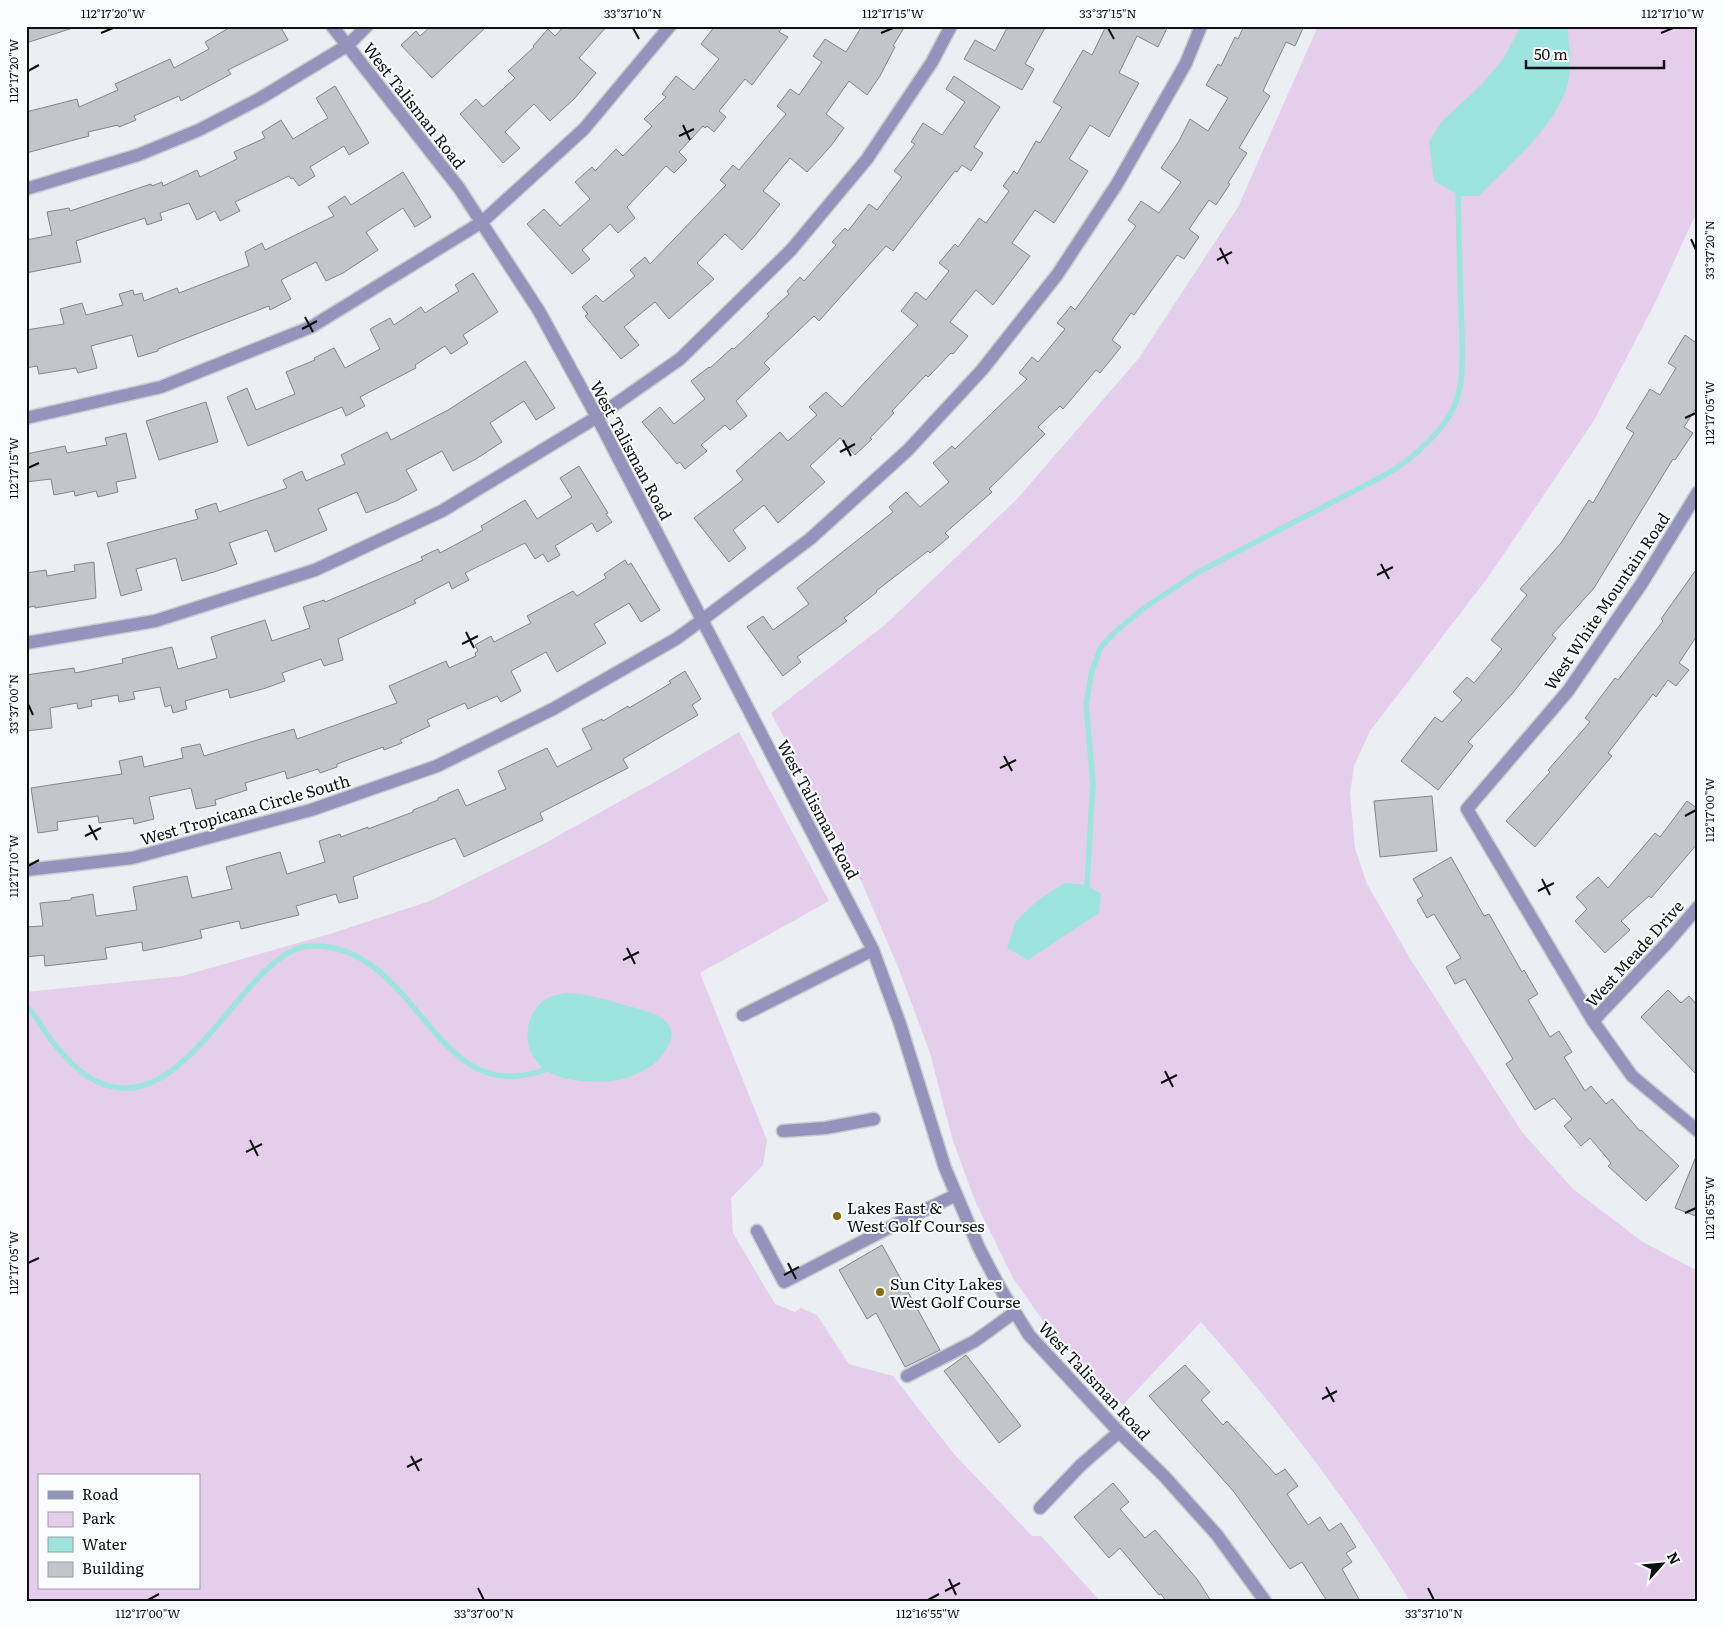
<svg xmlns="http://www.w3.org/2000/svg" width="1724" height="1627" font-family="Literata,serif">
<rect width="100%" height="100%" fill="#ebeff3"/>
<path fill="#e5ceec" fill-rule="evenodd" d="M1318,26h380v183l-42,92 -63,121 -104,154 -119,155 -16,35 -4,28 5,54 12,36 44,76 111,172 51,57 70,53 55,29v330h-288c-61,-100 -132,-192 -209,-279l-78,83 -75,-77 -35,-50 -38,-77 -23,-63 -22,-85 -32,-86 -36,-84 -91,-170 115,-89 131,-125 122,-141 99,-151z
M739,732l90,169 -129,72 67,167 -4,25 -32,33 2,35 42,71 20,8 6,-4 16,7 32,49 44,12 61,78 78,82h9l59,65h-1074v-609l156,-16 151,-43 97,-32 108,-54 129,-72zM39,1476h160v112h-160z"/>
<path fill="#9ee4de" d="M1521,26h46c2,17 5,33 2,51 -7,45 -59,87 -90,119h-19l-26,-15 -5,-39 13,-21 39,-36 22,-26z
M1065,883l22,2 14,9 -2,19 -71,47 -21,-12 9,-27 22,-21z
M565,993c20,1 37,5 56,11 19,6 63,11 47,42 -8,16 -19,23 -36,30 -21,9 -69,8 -88,-7 -22,-18 -22,-51 0,-69 5,-4 15,-5 21,-7z"/>
<g fill="none" stroke-linecap="round" stroke-linejoin="round">
<path stroke="#9ee4de" stroke-width="5.5" d="M1087,885l6,-102 -7,-78 6,-35 9,-23 15,-16 28,-23 56,-37 185,-96c26,-14 63,-47 72,-76 8,-27 5,-59 4,-87 -1,-39 -2,-78 -3,-118l2,-5
M26,1006c9,8 14,18 20,27 13,18 32,40 52,49 90,41 146,-134 213,-136 98,-3 119,137 204,130 10,-1 21,-2 29,-6"/>
</g>
<path fill="#c1c7c9" stroke="#818688" d="M26,26h46l1,2 -47,15z
M232,26h48l8,14 -60,30 3,4 -50,27 -2,-5 -45,20 2,4 -17,7 -1,-2 -30,7 1,4 -63,17v-41l51,-13 2,8 39,-17 -3,-6 55,-25 4,9 35,-19 -4,-7z
M431,26h56l-55,52 -31,-33 15,-14 4,5z
M564,26h43l-28,32 17,15 -22,26 -24,22 -16,-17 -29,28 15,16 -17,15 -43,-49 16,-15 7,8 32,-29 -7,-7 26,-24 -1,-1 15,-17 7,7z
M715,26h68l-4,6 9,5 -36,48 -7,-6 -26,32 7,6 -12,15 -7,-6 -2,2 -2,-2 -24,26 8,8 -13,13 -8,-7 -39,41 8,11 -17,15 -8,-9 -28,26 8,9 -18,15 -45,-50 17,-15 16,17 30,-27 -15,-17 17,-15 3,4 21,-22 7,7 29,-30 -8,-7 22,-22 -4,-3 14,-18 18,14 25,-31 -18,-15z
M862,26h43l-12,20 2,1 -15,29 -13,19 -18,-14 -23,33 18,14 -14,19 -23,25 -17,-14 -27,33 17,13 -23,29 -15,17 -17,-16 -28,29 17,16 -45,40 -14,-17 -31,25 15,18 -18,14 -36,-43 3,-2 -6,-7 14,-12 7,7 32,-26 -5,-6 15,-13 5,7 76,-79 -6,-5 13,-15 6,5 47,-56 -9,-8 13,-17 9,6 23,-33 -9,-6 12,-17 21,13z
M1008,26h38l-21,38 9,5 -12,21 -58,-31 11,-19 20,11z
M1106,26h62l-10,21 -21,-11 -18,37 20,10 -30,54 -19,-12 -21,34 19,12 -34,52 -19,-13 -23,33 18,13 -37,49 -17,-15 -26,32 18,14 -15,18 -2,-1 -23,24 -2,-2 -34,36 2,2 -24,25 2,1 -17,16 -15,-17 -30,28 15,16 -47,41 -14,-18 -31,25 13,18 -17,14 -35,-44 49,-38 -7,-9 44,-39 8,9 29,-26 -8,-8 17,-15 16,15 76,-82 -17,-14 15,-19 10,8 23,-29 -10,-8 16,-19 3,3 21,-29 7,5 23,-32 -6,-5 11,-15 3,3 19,-33 4,2 22,-36 -9,-5 30,-52 9,5z
M1244,26h60l-9,20 -9,-4 -23,49 7,5 -31,52 8,5 -19,30 2,1 -14,21 -7,-5 -20,29 10,8 -15,22 -7,-4 -43,60 -3,-2 -19,27 9,7 -21,26 -4,-3 -33,39 -3,-3 -22,21 7,7 -56,55 3,3 -47,41 4,4 -19,16 -2,-2 -52,40 1,1 -33,26 3,3 -50,36 4,5 -18,14 -36,-49 16,-11 10,14 36,-26 -12,-16 96,-76 -4,-5 17,-15 14,15 29,-25 -16,-19 19,-17 3,3 72,-70 -8,-6 13,-16 6,5 27,-33 -8,-6 14,-17 4,4 61,-84 -8,-6 13,-19 18,12 22,-31 -20,-14 18,-27 11,-22 18,12 20,-33 -22,-13 12,-21 3,2 14,-29 3,2z
M954,76l46,31 -26,40 9,6 -12,18 -9,-6 -5,7 -2,-1 -62,80 -7,-5 -67,75 -5,-5 -50,47 6,6 -34,32 11,15 -17,14 -5,-5 -24,20 6,6 -22,18 -5,-7 -3,2 -35,-42 18,-15 14,17 31,-25 -14,-18 18,-14 1,1 22,-20 2,1 35,-33 -2,-2 22,-20 -2,-3 13,-14 4,4 32,-36 -4,-3 13,-14 3,3 21,-27 8,6 25,-33 -8,-6 21,-27 -4,-2 12,-19 19,12 23,-33 -19,-13z
M335,86l34,57 -20,12 -5,-9 -34,21 5,9 -16,10 -6,-8 -2,1 -2,-3 -54,26 5,9 -20,10 -5,-10 -18,9 -8,-17 -29,10 2,7 -15,5 -2,-7 -69,23 5,21 -55,11v-33l26,-5 -5,-23 22,-4 1,3 81,-27 1,2 10,-4 1,4 34,-16 3,7 37,-18 -3,-7 31,-14 -3,-6 19,-12 12,19 35,-21 -12,-20z
M403,172l28,45 -16,10 -12,-19 -37,24 12,18 -35,23 -17,8 -10,-19 -35,18 10,19 -21,11 -1,-4 -111,43v2l-20,6 -6,-22 -41,11 6,22 -19,5 -2,-5 -37,6 -2,-8 -11,2v-38l38,-6 -4,-15 22,-6 4,12 37,-10 -4,-11 14,-4 1,5 8,-2 2,8 33,-13 2,5 70,-27 -4,-14 17,-9 3,7 69,-34 -6,-9 17,-11 6,9z
M473,273l25,39 -35,23 5,8 -17,11 -6,-8 -30,19 1,3 -56,29 5,9 -19,10 -4,-9 -94,39 -21,-49 20,-9 9,22 39,-16 -9,-22 29,-12 -1,-2 20,-10 11,20 35,-19 -10,-20 20,-11 4,7 27,-18 4,6 34,-22 -4,-6z
M1685,335l13,9v61l-14,22 9,6 -18,27 -2,-1 -79,129 -42,47 4,3 -44,56 -44,48 5,4 -35,44 -37,-29 34,-44 7,5 20,-22 -9,-8 14,-15 7,6 28,-34 -11,-9 36,-45 -7,-6 41,-46 28,-43 4,3 41,-70 -8,-5 24,-39 10,6 16,-27 -8,-5z
M525,361l30,47 -19,12 -12,-19 -34,22 12,19 -26,17 -23,12 -11,-20 -36,19 11,20 -21,11 -30,12 -9,-21 -39,17 9,21 -52,22 -8,-22 -38,13 8,21 -23,8 -32,9 -6,-23 -40,11 6,21 -21,6 -14,-53 91,-24 -3,-9 21,-7 3,9 68,-24 -4,-8 19,-9 4,10 39,-17 -4,-9 46,-23 4,8 57,-30z
M206,402l12,40 -59,18 -13,-39z
M126,433l10,45 -20,4 2,10 -20,5 -2,-6 -21,5 -1,-5 -20,4 -3,-16 -25,3v-28l39,-8 2,7 40,-8 -2,-7z
M579,466l29,47 -2,1 6,8 -15,10 -5,-9 -37,23 5,9 -12,7 -5,-8 -8,5 -10,-16 -60,30 4,7 -17,9 -3,-7 -35,18 2,3 -78,36 5,21 -19,6 -3,-7 -39,14 3,8 -19,7 -36,10 -2,-9 -43,12 2,8 -14,4 -2,-8 -6,2 -5,-20 -27,5 2,7 -16,3 -1,-7 -27,5 1,6 -14,3 -1,-6 -27,5 2,20 -26,3v-56l48,-7 1,5 48,-10 -1,-4 50,-12 6,22 39,-11 -6,-21 54,-17 7,21 38,-13 -7,-21 21,-7 1,2 38,-16 60,-26 -2,-3 17,-8 2,4 43,-23 -2,-4 44,-26 12,19 35,-22 -12,-19z
M625,560l3,5 3,-2 29,47 -19,12 -12,-19 -35,21 12,19 -49,29 -11,-20 -35,19 10,20 -20,11 -4,-6 -29,13 -3,-6 -38,17 3,6 -30,14 2,3 -18,7 -1,-3 -46,17v3l-17,6 -2,-4 -31,10 -2,-8 -40,12 2,7 -32,10 1,5 -20,4 -5,-21 -42,9 5,22 -20,5 -1,-6 -34,5 -1,-7 -41,6 1,8 -20,3 -7,-45 91,-14 -3,-13 23,-5 2,11 39,-9 -2,-10 19,-4 4,12 90,-27 3,10 100,-36 -8,-17 57,-25 3,7 27,-12 -1,-3 3,-2 -3,-6 16,-9 3,6 37,-19 -4,-7 46,-25 4,5 29,-18 -2,-4z
M94,562l2,36 -61,10v-2l-9,2v-35l20,-3 1,6 28,-5 -1,-6z
M1698,567v67l-19,29 10,7 -13,16 -8,-6 -12,17 -3,-3 -45,59 4,3 -77,91 -29,-26 44,-49 -2,-2 42,-48 -5,-4 30,-40 3,2 45,-59 -2,-2z
M685,671l16,28 -9,6 6,10 -75,44 5,9 -88,45 3,7 -79,37 -9,-19 -102,39 5,21 -19,5 -3,-9 -40,12 3,9 -58,14 -2,-8 -39,9 2,8 -39,9 -20,4 -1,-9 -37,6 2,11 -62,7 -1,-11 -18,2v-30l17,-1 -3,-23 31,-3v-2l22,-4 3,22 41,-6 -4,-23 54,-11 5,22 40,-9 -6,-22 54,-15 7,22 38,-12 -6,-21 21,-7 1,3 27,-10v2l45,-17v-2l25,-10v-2l20,-9 8,17 40,-17 -8,-18 49,-23 10,19 35,-18 -10,-20 20,-10 1,2 25,-15 1,2 42,-25 -2,-2z
M1432,796l5,55 -57,6 -6,-56z
M1687,801l11,8v34l-47,55 -2,-2 -28,25 9,9 -25,23 -30,-32 12,-12 -11,-12 22,-20 10,11 47,-55 5,4z
M1451,857l33,59 5,-2 33,58 2,-2 14,24 -10,6 22,37 9,-6 13,21 -8,5 21,34 6,-5 15,18 6,-5 28,32 1,-1 38,36 -33,35 -38,-35 3,-3 -21,-25 -9,8 -17,-20 8,-7 -18,-21 -19,12 -29,-46 7,-5 -48,-80 -10,5 -9,-17 15,-9 -27,-44 -7,4 -10,-18 6,-4 -10,-17z
M1668,990l13,13 8,-7 9,10v70l-57,-59z
M1697,1154h1v63l-23,-9z
M882,1245l58,105 -35,17 -29,-54 -9,6 -28,-49z
M966,1355l55,71 -22,17 -55,-72z
M1185,1365l25,27 -9,8 22,25 4,-4 49,54 9,-6 13,17 -11,8 21,31 12,-8 9,14 12,-8 15,24 -10,6 6,9 -10,7 18,32h-33l-25,-39 -12,7 -56,-77 -85,-96z
M1113,1483l16,19 -9,7 25,29 10,-8 42,49 14,22h-45l-5,-7 -2,1 -39,-47 -11,10 -35,-41z"/>
<g fill="none" stroke-linecap="round" stroke-linejoin="round">
<defs>
<path id="minor" d="M332,26l127,162 80,123 58,106 276,533 27,74 45,144 34,80 21,40 29,47 90,97 45,44 53,59 48,66
M26,189l112,-34 61,-25 60,-31 89,-54 19,-19
M26,418l135,-31 150,-60 171,-105 102,-93 86,-103
M1698,492l-56,91 -74,108 -101,118 126,212 39,55 66,55
M26,643l129,-22 160,-51 127,-59 155,-94 83,-58 111,-109 76,-91 65,-97 19,-36
M26,870l106,-12 179,-48 126,-44 116,-57 123,-70 26,-19 108,-81 98,-89 74,-80 75,-95 60,-91 69,-121 15,-37
M743,1015l130,-65
M1593,1021l74,-78 31,-36
M783,1131l42,-3 49,-9
M757,1231l27,51 122,-63 50,-24
M907,1376l68,-35 40,-29
M1040,1508l41,-43 38,-33"/>
</defs>
<use href="#minor" stroke="#c8cbcf" stroke-width="15"/>
<use href="#minor" stroke="#9493bb" stroke-width="12"/>
</g>
<path fill="none" stroke="#0e0f11" stroke-width="2" d="M633,28l6,11M1108,28l6,11M101,33l12,-5M881,33l12,-5M1661,33l12,-5M28,71l11,-6M683,125l7,15M679,136l15,-7M1691,239l5,11M1220,248l8,16M1217,260l15,-8M305,317l8,15M302,329l15,-8M1685,418l11,-5M843,440l8,16M840,452l15,-8M28,468l11,-5M1381,564l8,15M1377,575l16,-8M466,632l8,16M462,644l16,-8M28,704l5,11M1004,756l8,15M1000,768l16,-8M1685,816l11,-6M89,825l8,15M85,836l16,-8M28,866l11,-6M1542,879l8,16M1538,891l16,-8M627,948l8,16M623,960l16,-8M1165,1071l8,16M1161,1083l16,-8M250,1140l8,16M246,1152l16,-8M1685,1213l11,-5M28,1263l11,-5M788,1263l8,16M784,1275l15,-8M1326,1387l8,15M1322,1399l15,-8M411,1456l8,15M407,1467l15,-8M949,1579l7,16M478,1588l6,12M1428,1588l6,12M945,1591l15,-8M148,1600l11,-6M928,1600l11,-6"/>
<g fill="#876d0c" stroke="#fafcff" stroke-width="2">
<circle cx="837" cy="1216" r="5"/>
<circle cx="880" cy="1292" r="5"/>
</g>
<g text-anchor="middle" dominant-baseline="central" stroke-width="4" stroke-linejoin="round" paint-order="stroke">
<g font-size="16" fill="#0e0f11" stroke="#fafcff">
<text transform="translate(415 105) rotate(52)">West Talisman Road</text>
<text transform="translate(632 450) rotate(62)">West Talisman Road</text>
<text transform="translate(1606 601) rotate(-56)">West White Mountain Road</text>
<text transform="translate(245 809) rotate(-16)">West Tropicana Circle South</text>
<text transform="translate(819 809) rotate(62)">West Talisman Road</text>
<text transform="translate(1634 953) rotate(-48)">West Meade Drive</text>
<text transform="translate(1095 1380) rotate(47)">West Talisman Road</text>
</g>
<g font-size="16" fill="#0e0f11" stroke="#fafcff" text-anchor="start">
<text x="847" y="1207">Lakes East &amp;<tspan x="847" dy="18">West Golf Courses</tspan></text>
<text x="890" y="1283">Sun City Lakes<tspan x="890" dy="18">West Golf Course</tspan></text>
</g>
</g>
<rect width="1724" height="1627" fill="none" stroke="#fafcff" stroke-width="55"/>
<rect x="38" y="1474" width="162" height="115" fill="#fafcff" stroke="#9c9da0"/>
<rect x="48" y="1491" width="25" height="8" fill="#9493bb" stroke="#9c9da0"/>
<text x="82" y="1500" font-size="15" fill="#0e0f11">Road</text>
<rect x="48" y="1512" width="25" height="15" fill="#e5ceec" stroke="#9c9da0"/>
<text x="82" y="1524" font-size="15" fill="#0e0f11">Park</text>
<rect x="48" y="1537" width="25" height="15" fill="#9ee4de" stroke="#9c9da0"/>
<text x="82" y="1550" font-size="15" fill="#0e0f11">Water</text>
<rect x="48" y="1562" width="25" height="15" fill="#c1c7c9" stroke="#9c9da0"/>
<text x="82" y="1574" font-size="15" fill="#0e0f11">Building</text>
<g transform="translate(1662 1564) rotate(63)" stroke="#fafcff" stroke-width="4" paint-order="stroke">
<path d="M0-4L9 19L0 12L-9 19Z" fill="#0e0f11"/>
<text y="-8" font-size="14" font-weight="bold" text-anchor="middle" fill="#0e0f11">N</text>
</g>
<path d="M1526 60v8h138v-8" fill="none" stroke="#0e0f11" stroke-width="2.5"/>
<text x="1534" y="60" font-size="15" fill="#0e0f11" stroke="#fafcff" stroke-width="4" paint-order="stroke">50 m</text>
<rect x="28" y="28" width="1668" height="1572" fill="none" stroke="#0e0f11" stroke-width="2"/>
<g font-size="12" text-anchor="middle" fill="#0e0f11">
<text x="113" y="18">112°17'20"W</text>
<text x="633" y="18">33°37'10"N</text>
<text x="893" y="18">112°17'15"W</text>
<text x="1108" y="18">33°37'15"N</text>
<text x="1673" y="18">112°17'10"W</text>
<text transform="translate(14 71) rotate(-90)" y="4">112°17'20"W</text>
<text transform="translate(1710 250) rotate(-90)" y="4">33°37'20"N</text>
<text transform="translate(1710 413) rotate(-90)" y="4">112°17'05"W</text>
<text transform="translate(14 468) rotate(-90)" y="4">112°17'15"W</text>
<text transform="translate(14 704) rotate(-90)" y="4">33°37'00"N</text>
<text transform="translate(1710 810) rotate(-90)" y="4">112°17'00"W</text>
<text transform="translate(14 866) rotate(-90)" y="4">112°17'10"W</text>
<text transform="translate(1710 1208) rotate(-90)" y="4">112°16'55"W</text>
<text transform="translate(14 1263) rotate(-90)" y="4">112°17'05"W</text>
<text x="148" y="1618">112°17'00"W</text>
<text x="484" y="1618">33°37'00"N</text>
<text x="928" y="1618">112°16'55"W</text>
<text x="1434" y="1618">33°37'10"N</text>
</g>
</svg>
